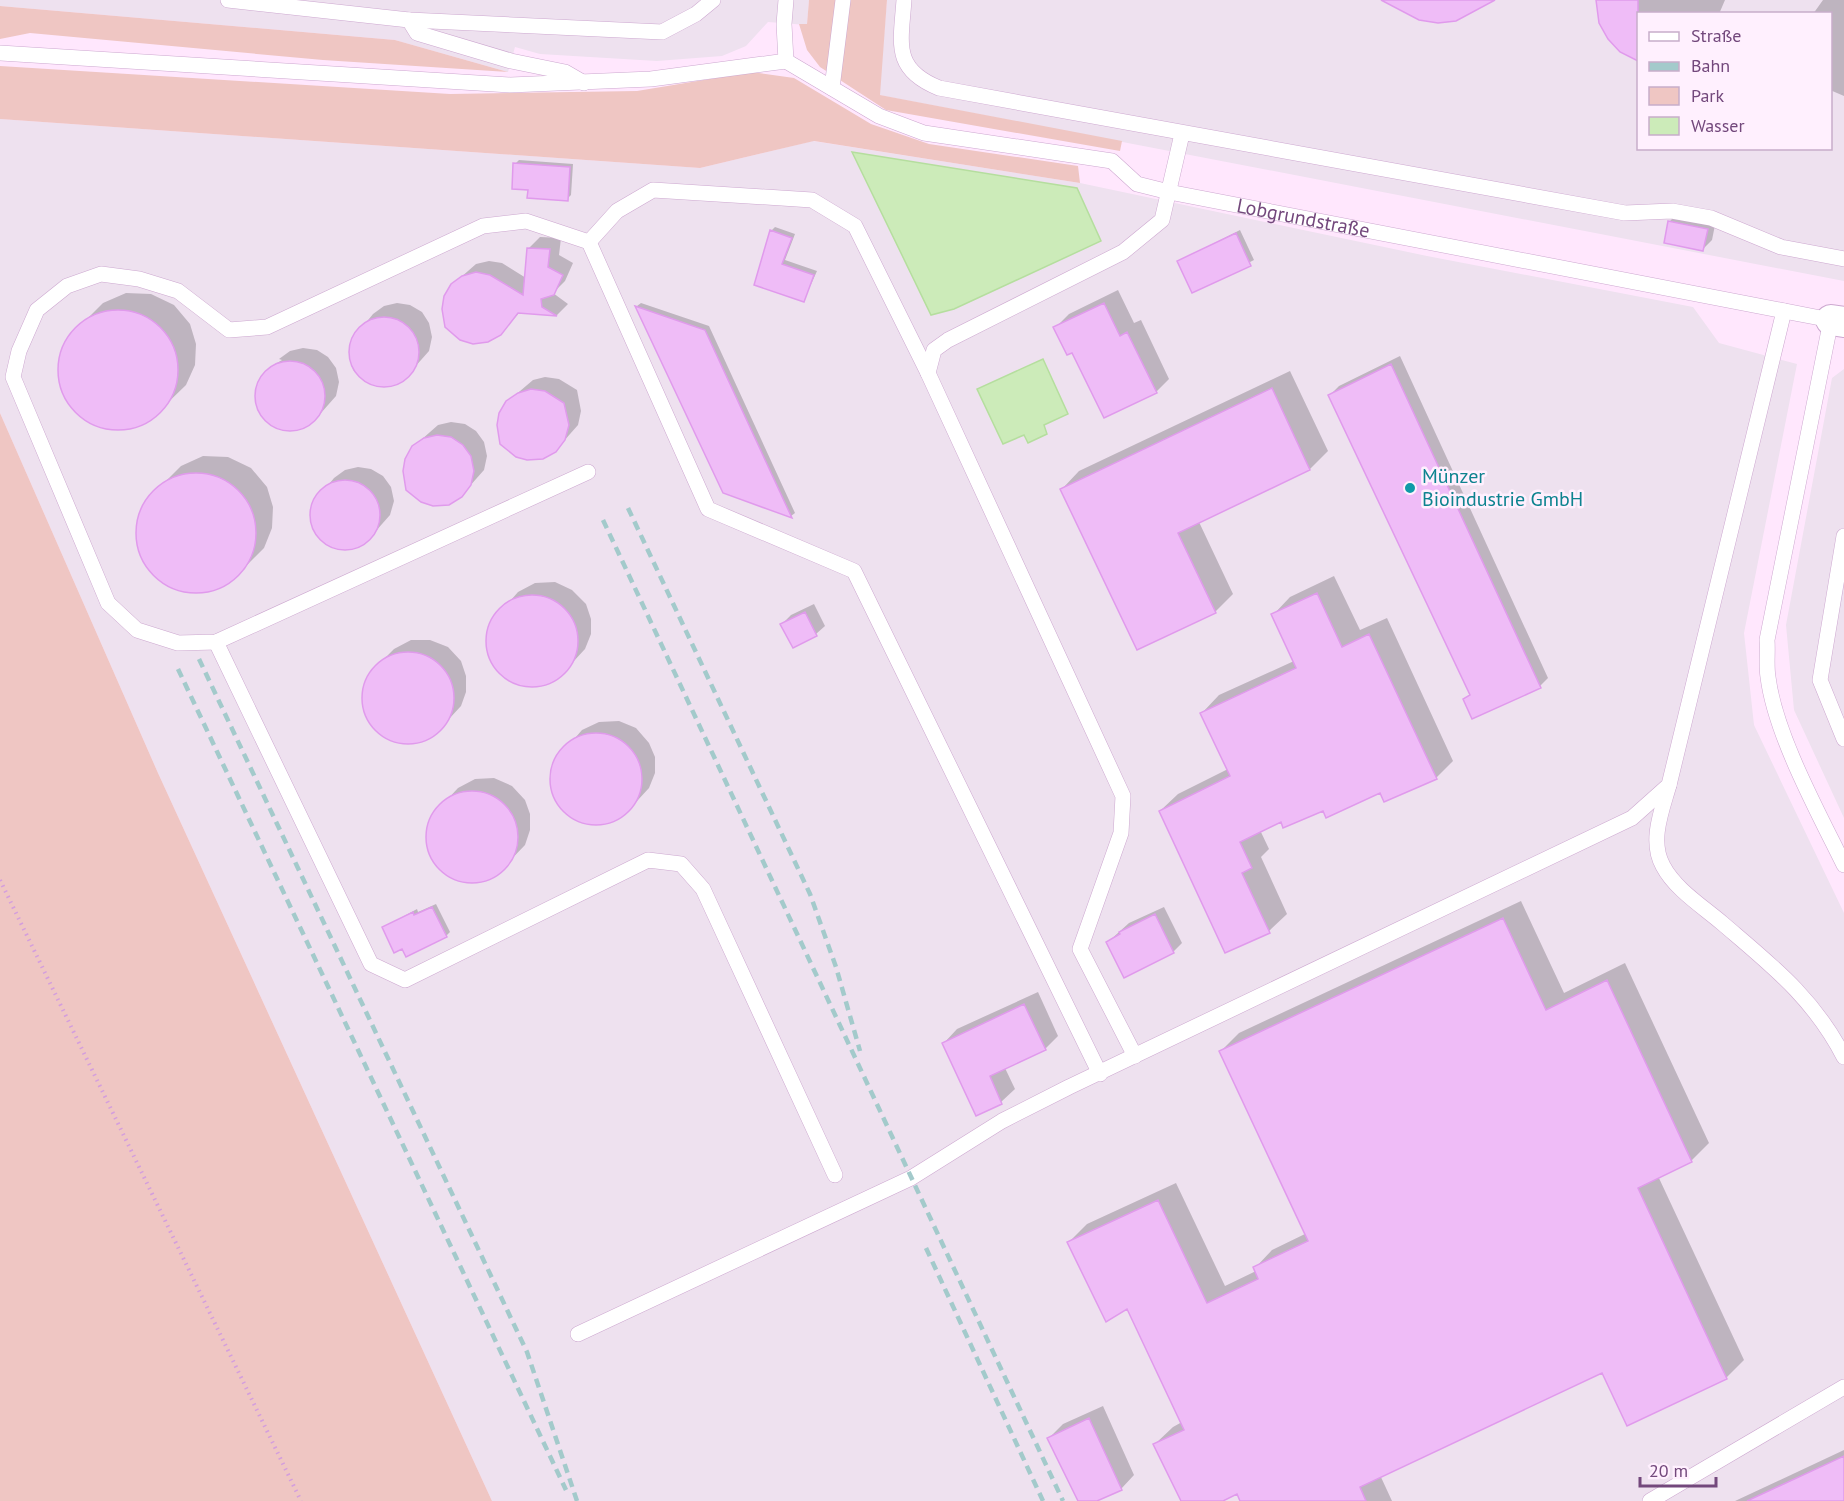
<svg xmlns="http://www.w3.org/2000/svg" width="1844" height="1501" font-family="'PT Sans',sans-serif">
<rect width="100%" height="100%" fill="#ffe7fd"/>
<path fill="#eee1ef" fill-rule="evenodd" d="M0,0h809l-2,25 -39,-3 -22,24 -24,10 -65,5 -117,-7 -25,-7 -7,25 -113,-32 -395,-34z
M887,0h957v281l-965,-186zM1638,14h192v134h-192z
M0,119l700,49 113,-27 267,42 347,73 266,51 26,36 78,21 -53,269 10,92 90,188v588h-1352l-334,-728 -158,-360z
M1844,369v449l-50,-108 -8,-85 46,-247z"/>
<path fill="#efc6c3" d="M809,0h78l-7,95 242,46 -2,10 -234,-41 -66,-43 -13,-17 -8,-26h8z
M0,6l395,34 113,32 -185,-12 -293,-27 -30,6z
M0,66l450,28 187,-3 115,-19 42,6 77,46 58,20 149,22 2,17 -266,-42 -114,27 -700,-49z
M0,413l158,360 334,728h-492z"/>
<path fill="#ccebb9" stroke="#b5de9e" stroke-width="1.5" d="M852,152l225,36 24,53 -147,68 -23,6z
M1043,359l25,55 -24,11 3,9 -19,9 -4,-8 -21,9 -26,-55z"/>
<path fill="#0003" d="M1599,0h126l-6,14h-81v44z
M1823,0h21v96l-14,-6v-76h-17z
M519,160l54,4 -2,31 -4,4 -38,-10 -14,-25z
M1678,213l38,7 -4,20 -9,9 -34,-27z
M775,227l20,7 -10,26 32,11 -13,29 -48,-16 15,-53z
M1240,230l14,30 -61,31 -14,-30z
M540,237l21,1 -2,17 14,8 -8,18 -12,12 15,11 -11,11 -37,-3 -20,22 -48,-49 24,-21 13,-3 13,2 24,15 3,-30z
M1118,290l16,33 7,-3 28,59 -13,13 -83,-41 -18,-23 14,-14z
M126,293l25,1 23,11 16,19 6,20 -1,21 -9,20 -34,33 -19,9 -22,2 -22,-7 -17,-15 -11,-21 -2,-22 8,-24 18,-19 18,-18z
M397,303l13,2 12,7 7,11 3,14 -3,14 -23,26 -12,7 -15,1 -11,-3 -15,-12 -3,-18 2,-12 21,-26 11,-8z
M641,303l68,23 86,187 -4,3 -67,-24 -87,-186z
M303,348l14,2 11,7 8,11 3,14 -3,14 -23,26 -13,7 -14,1 -12,-4 -16,-18 -2,-12 2,-12 14,-18 10,-6 -3,-1 11,-8z
M1400,356l148,322 -8,8 -75,13 6,-6 -141,-298 9,-9z
M1290,371l38,80 -18,18 -111,53 34,72 -18,18 -153,-123 17,-18z
M545,377l14,2 18,11 4,21 -3,14 -23,26 -48,-49 26,-22z
M451,422l14,2 11,7 8,11 3,14 -3,14 -23,26 -48,-49 25,-22z
M203,456l25,1 23,11 16,19 6,20 -1,21 -8,20 -34,34 -20,8 -22,2 -22,-7 -17,-15 -10,-20 -2,-23 8,-24 17,-18 19,-19z
M358,467l13,2 12,7 8,11 3,14 -4,14 -23,26 -12,7 -15,1 -21,-11 -6,-11v-23l21,-26 11,-8z
M1334,576l26,54 27,-12 66,143 -17,17 -56,13 -98,29 -22,10 9,19 -8,8 26,57 -18,17 -109,-120 18,-17 50,-25 -26,-56 17,-18 75,-34 -21,-46 17,-18z
M555,582l17,8 14,14 5,15v15l-6,15 -24,26 -14,8 -17,3 -16,-4 -14,-10 -10,-15 -3,-16 5,-19 26,-30 17,-9z
M814,604l11,22 -9,8 -23,12 -11,-22 9,-9z
M411,640h19l18,7 13,14 5,15v16l-5,14 -24,26 -14,8 -17,3 -17,-4 -14,-10 -9,-14 -3,-17 4,-19 13,-16 14,-14z
M619,721l17,7 13,15 6,14v16l-6,15 -24,26 -14,8 -17,2 -16,-4 -14,-10 -10,-14 -3,-17 5,-19 26,-30 17,-8z
M494,778l18,8 13,14 5,14v16l-5,15 -25,26 -13,7 -17,3 -17,-4 -14,-10 -9,-14 -3,-17 4,-19 27,-29 17,-9z
M1521,901l43,92 61,-30 84,180 -17,17 -34,16 86,184 -18,18 -123,-7 -223,104 12,26h-150l-5,-9 -18,9h-36l-28,-57 18,-17 9,-5 -54,-115 -59,-65 18,-18 89,-41 49,103 31,-15 -1,-3 17,-18 35,-17 -86,-182 18,-18z
M436,904l14,28 -4,4 -43,11 -19,-20 33,-18 1,3z
M1164,907l18,36 -9,9 -65,-10 21,-19z
M1038,992l20,44 -13,13 -40,19 10,21 -14,13 -24,12 -33,-71 13,-14z
M1103,1406l31,69 -13,14 -28,12h-14l-30,-63 14,-14z
M1844,1450v51h-109z"/>
<path fill="#efbcf7" stroke="#e09aec" stroke-width="1.5" d="M1381,0h114l-39,21 -18,2 -19,-3z
M1596,0h42v61l-18,-9 -12,-13 -9,-16z
M513,163l57,4 -2,34 -41,-3 1,-8 -16,-1z
M1668,221l40,8 -5,22 -39,-8z
M770,230l22,8 -10,26 32,11 -10,27 -50,-17z
M1236,233l15,33 -59,27 -15,-32z
M527,248l23,1 -2,18 15,8 -9,20 -13,4 1,8 15,9 -39,-3 -17,22 -13,7 -15,2 -13,-4 -15,-13 -3,-18 2,-13 7,-12 11,-8 14,-4 14,3 33,20z
M1104,303l16,33 7,-4 30,61 -53,25 -32,-65 -5,2 -14,-28z
M635,306l70,24 87,188 -69,-25z
M58 370a60 60 0 1 1 120 0a60 60 0 1 1-120 0Z
M349 352a35 35 0 1 1 70 0a35 35 0 1 1-70 0Z
M255 396a35 35 0 1 1 70 0a35 35 0 1 1-70 0Z
M1391,364l150,324 -69,31 -9,-20 7,-4 -142,-300z
M1272,388l38,82 -132,63 38,80 -79,37 -77,-161z
M531,389l14,2 19,12 5,22 -4,15 -9,12 -13,7 -16,1 -11,-3 -16,-13 -3,-19 2,-12 7,-12 12,-8z
M437,435l14,2 12,8 8,11 3,15 -3,14 -9,12 -13,8 -16,1 -12,-4 -15,-12 -3,-19 2,-12 7,-13 12,-8z
M136 533a60 60 0 1 1 120 0a60 60 0 1 1-120 0Z
M310 515a35 35 0 1 1 70 0a35 35 0 1 1-70 0Z
M1317,593l25,54 27,-13 68,145 -53,23 -4,-9 -54,25 -3,-7 -40,17 -2,-6 -41,20 12,26 -10,5 28,60 -45,20 -66,-142 71,-35 -30,-63 96,-45 -25,-54z
M486 641a46 46 0 1 1 92 0a46 46 0 1 1-92 0Z
M805,612l12,24 -24,12 -13,-24z
M362 698a46 46 0 1 1 92 0a46 46 0 1 1-92 0Z
M550 779a46 46 0 1 1 92 0a46 46 0 1 1-92 0Z
M426 837a46 46 0 1 1 92 0a46 46 0 1 1-92 0Z
M432,907l15,30 -41,20 -4,-8 -8,4 -12,-26 31,-15 1,3z
M1155,914l19,39 -50,25 -18,-36 14,-8 -1,-2z
M1503,918l43,92 61,-30 85,182 -54,26 89,191 -100,47 -25,-53 -242,114 6,14h-126l-3,-7 -14,7h-42l-28,-57 31,-14 -57,-121 -21,13 -39,-80 91,-42 49,103 51,-24 -5,-12 55,-26 -89,-190z
M1024,1004l22,46 -56,26 12,28 -26,12 -34,-73z
M1089,1418l33,72 -25,11h-19l-31,-63z
M1844,1456v45h-97z"/>
<g fill="none" stroke-linecap="round" stroke-linejoin="round">
<defs>
<g id="service">
<path d="M228,0l181,20 8,13 94,28 54,11 19,11"/>
<path d="M786,0l-2,24 2,37"/>
<path d="M904,0c-3,43 -12,69 35,88l686,125 47,-2 39,7 70,29 63,12"/>
<path d="M409,20l253,12 34,-18 17,-14"/>
<path d="M0,53l510,32 141,-6 135,-18"/>
<path id="s1" d="M786,61l93,55 45,17 188,28 25,23 32,8 662,128 -64,320c1,12 -1,25 1,37 7,57 50,135 76,188"/>
<path d="M832,88l11,-88"/>
<path d="M928,373l-73,-147 -43,-26 -159,-10 -36,21 -28,31 119,267 146,62 246,503"/>
<path d="M588,472l-372,170 -38,1 -41,-13 -29,-27 -95,-226 6,-26 18,-41 30,-24 34,-12 38,5 39,12 51,39 38,-3 216,-101 43,-5 63,21"/>
<path d="M1844,536l-24,144 24,59"/>
<path d="M216,642l155,322 34,16 243,-120 33,4 22,25 132,286"/>
<path d="M1669,785c-7,25 -20,56 -6,81 12,23 39,40 59,57 49,42 91,74 122,134"/>
<path d="M1135,1056l-55,-107 41,-116 2,-37 -195,-423 6,-23 14,-10 175,-88 39,-32 20,-86"/>
<path d="M578,1334l333,-156 91,-57 67,-34 563,-269 37,-33 115,-474"/>
<path d="M1650,1501l194,-114"/>
</g>
<path id="minor" d="M1831,320l13,2"/>
</defs>
<use href="#service" stroke="#cda8d0" stroke-width="16"/>
<use href="#minor" stroke="#cda8d0" stroke-width="32"/>
<path stroke="#d49edd" stroke-width="4" stroke-dasharray="1.5 4.5" stroke-linecap="butt" d="M0,880l301,621"/>
<use href="#service" stroke="#fff" stroke-width="15"/>
<use href="#minor" stroke="#fff" stroke-width="30"/>
<path stroke="#a3cacb" stroke-width="4.5" stroke-dasharray="9 6" stroke-linecap="butt" d="M628,508l182,386 26,73 24,84
M603,520l460,981
M199,659l328,693 50,149
M178,669l388,821
M926,1248l117,253"/>
</g>
<circle fill="#0f9aa8" stroke="#fff0fe" stroke-width="2" cx="1410" cy="488" r="6"/>
<g text-anchor="middle" dominant-baseline="central" stroke-width="5" stroke-linejoin="round" paint-order="stroke">
<g font-size="20" fill="#73487c" stroke="#fff0fe">
<text stroke="none"><textPath href="#s1" startOffset="550">Lobgrundstraße</textPath></text>
</g>
<g font-size="20" fill="#0d838f" stroke="#fff0fe" text-anchor="start">
<text x="1422" y="476">Münzer<tspan x="1422" dy="23">Bioindustrie GmbH</tspan></text>
</g>
</g>
<rect x="1637" y="12" width="195" height="138" fill="#fff0fe" stroke="#c7adca" stroke-width="1.5"/>
<rect x="1649" y="32" width="30" height="9" fill="#ffffff" stroke="#c7adca" stroke-width="1.5"/>
<text x="1691" y="42" font-size="18" fill="#73487c">Straße</text>
<rect x="1649" y="62" width="30" height="9" fill="#a3cacb" stroke="#c7adca" stroke-width="1.5"/>
<text x="1691" y="72" font-size="18" fill="#73487c">Bahn</text>
<rect x="1649" y="87" width="30" height="18" fill="#efc6c3" stroke="#c7adca" stroke-width="1.5"/>
<text x="1691" y="102" font-size="18" fill="#73487c">Park</text>
<rect x="1649" y="117" width="30" height="18" fill="#ccebb9" stroke="#c7adca" stroke-width="1.5"/>
<text x="1691" y="132" font-size="18" fill="#73487c">Wasser</text>
<path d="M1640 1477v9h76v-9" fill="none" stroke="#73487c" stroke-width="3"/>
<text x="1649" y="1477" font-size="18" fill="#73487c" stroke="#fff0fe" stroke-width="4.5" paint-order="stroke">20 m</text>
</svg>
